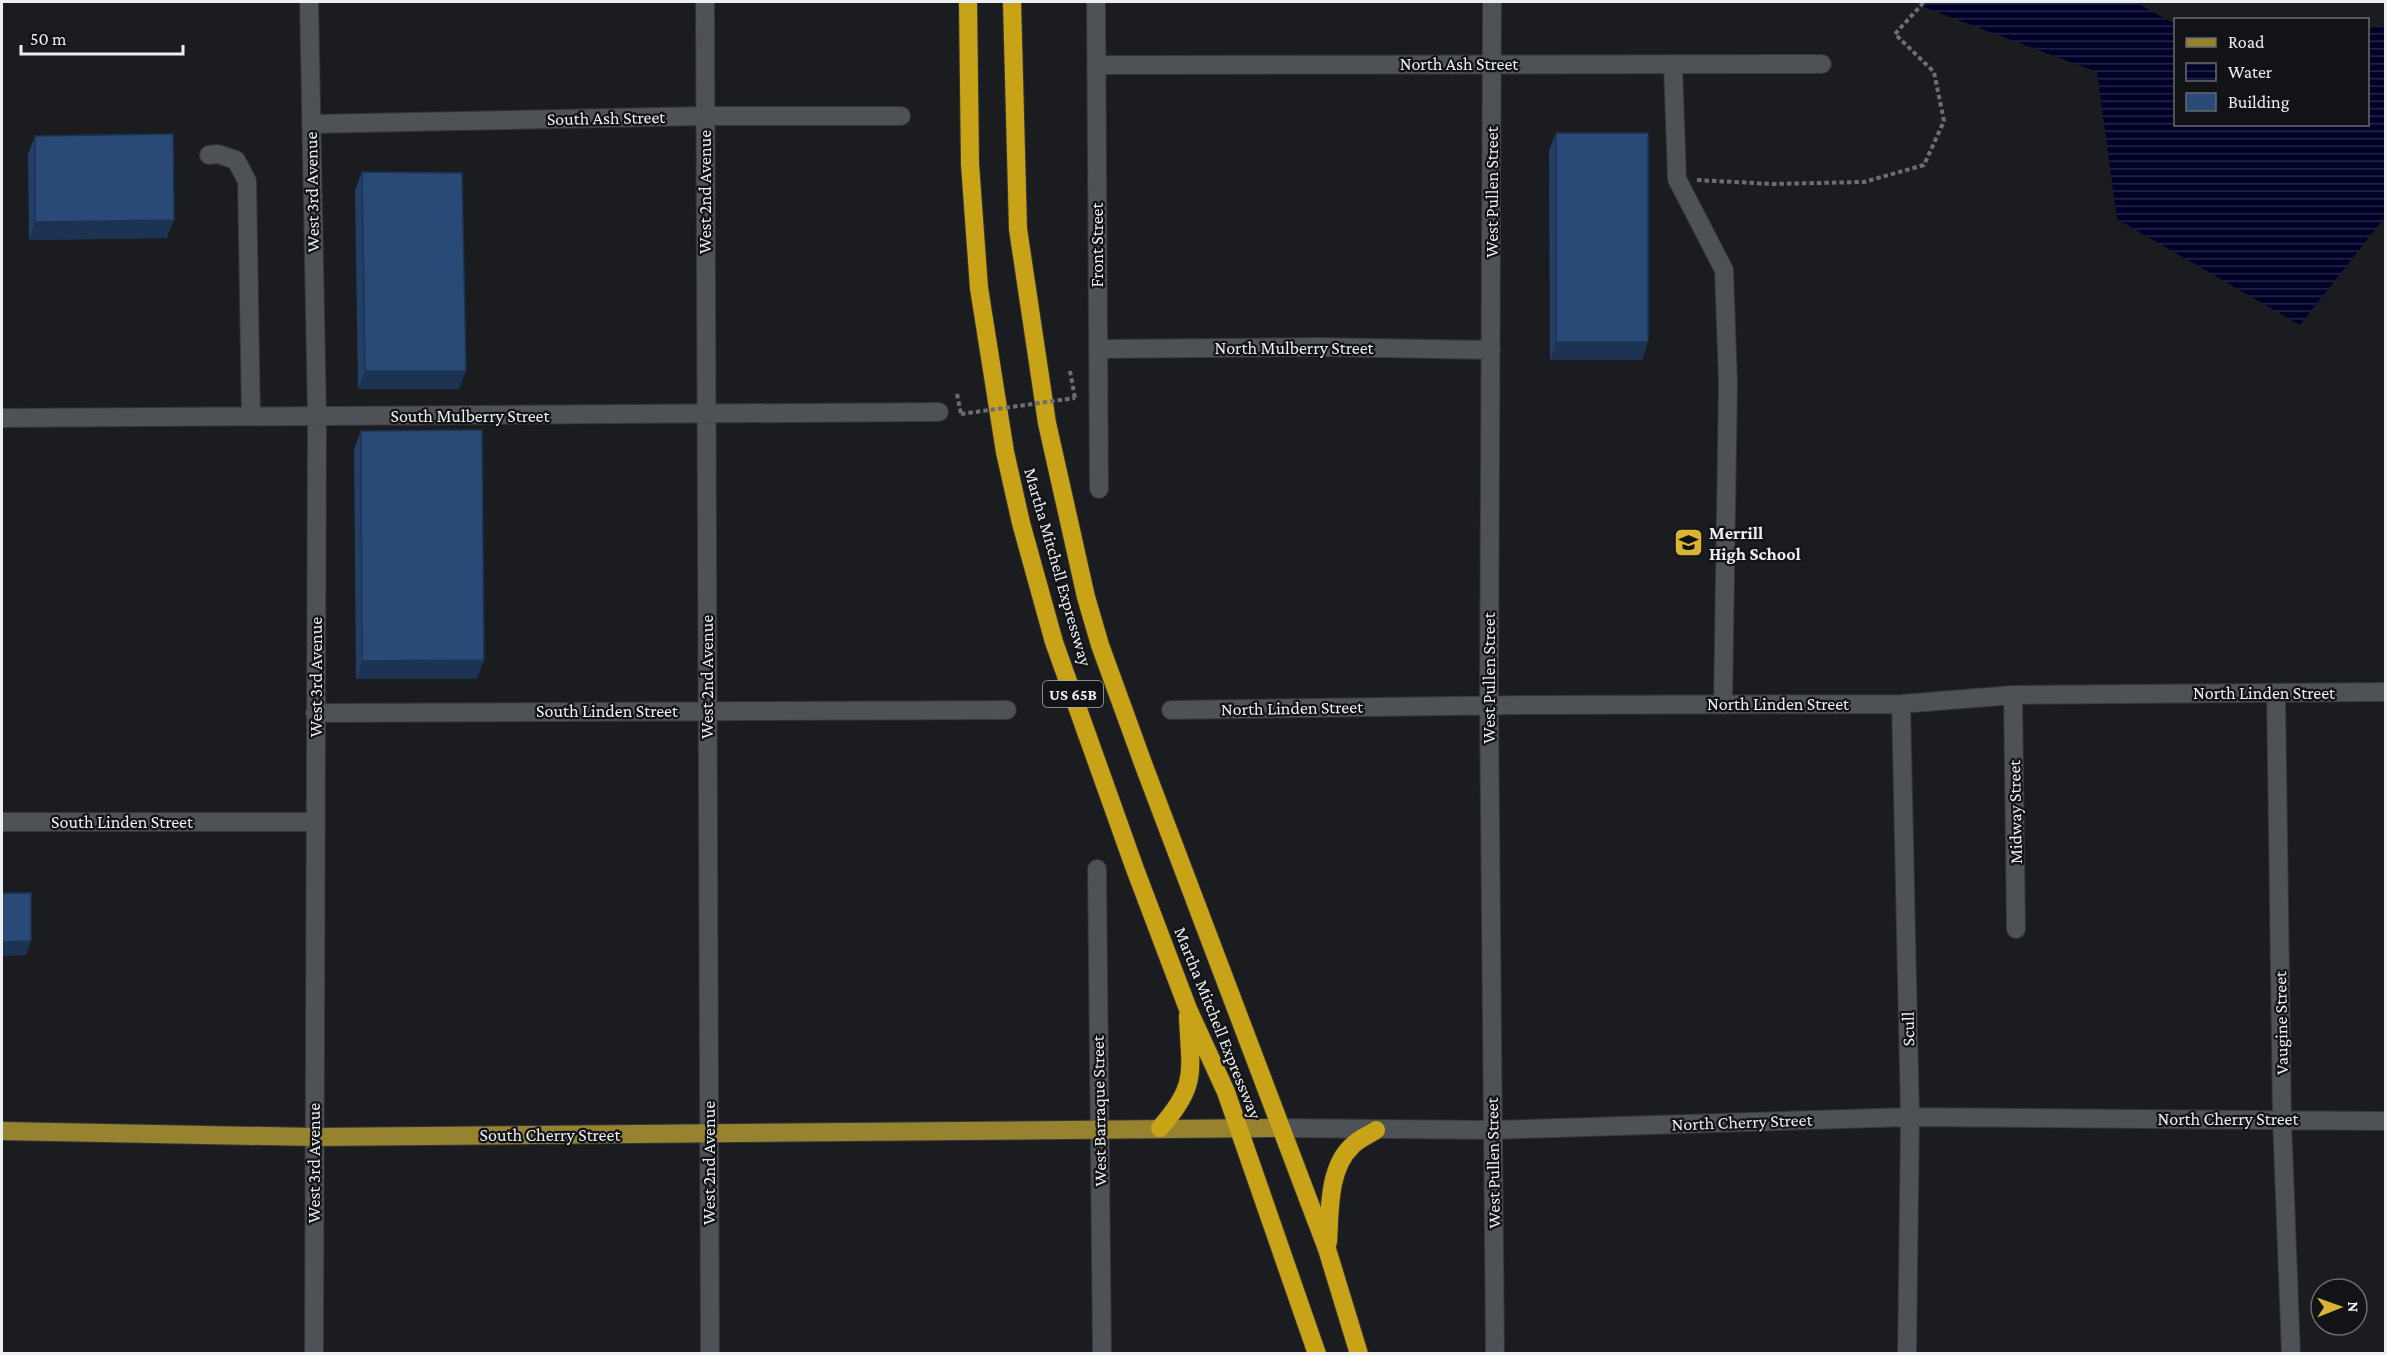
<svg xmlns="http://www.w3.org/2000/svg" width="2387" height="1355" font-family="'Crimson Pro',serif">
<defs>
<pattern id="water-rules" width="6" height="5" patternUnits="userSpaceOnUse" patternTransform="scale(1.5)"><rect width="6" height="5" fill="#000128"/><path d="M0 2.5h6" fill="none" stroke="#252648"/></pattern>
</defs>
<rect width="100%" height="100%" fill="#1a1c20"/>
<path fill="url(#water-rules)" d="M1910,2h225l40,22 1,100h192v-95l17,-5v193l-85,108 -183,-106 -20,-147z"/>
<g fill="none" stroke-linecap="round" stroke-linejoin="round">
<defs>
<path id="minor" d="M309,2l8,414 -3,938
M705,2l5,1352
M1096,2l3,487
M1492,2l-3,703 6,649
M1673,64l4,115 47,91 4,113 -5,321
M1096,65l726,-1
M311,124l394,-8h196
M209,155l9,-1 18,6 11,21 4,235
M1098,349l220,-2 173,3
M2,418l937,-6
M2276,693l6,426 9,235
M2013,695l3,234
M1901,704l9,413 -3,237
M1171,710l350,-5 380,-1 112,-9 373,-3
M315,713l692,-3
M2,822h312
M1097,869l5,485
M1281,1128l211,2 418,-13 476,4"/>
<path id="major" d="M2,1131l312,6 967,-9"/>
<path id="highway" d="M968,2l2,162 9,124 26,164 16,71 33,119 81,227 53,140 38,83 91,262
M1012,2l6,227 29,194 39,174 14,48 44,121 183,483 32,105
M1160,1128c39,-44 30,-57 28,-112
M1328,1242c2,-31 0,-74 24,-96 6,-7 17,-11 24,-16"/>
</defs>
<use href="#minor" stroke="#343537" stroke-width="20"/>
<use href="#major" stroke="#343537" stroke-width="20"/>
<use href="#highway" stroke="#343537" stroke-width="20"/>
<path stroke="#6c6e71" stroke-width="4" stroke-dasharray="4.5 3" stroke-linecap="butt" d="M1697,180l76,4 91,-2 60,-17 20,-44 -10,-49 -39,-38 29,-32
M1070,371l5,27
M957,394l4,20"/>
<use href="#minor" stroke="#4e5155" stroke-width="18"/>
<use href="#major" stroke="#978230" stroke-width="18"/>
<use href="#highway" stroke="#c8a217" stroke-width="18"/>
<path stroke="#6c6e71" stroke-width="4" stroke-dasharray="4.5 3" stroke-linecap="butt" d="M961,414l114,-16"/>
</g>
<path fill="#233f66" d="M1556,133l92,209 -6,18h-92l-1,-209z
M35,136l132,102 -138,2 -1,-86z
M362,172l97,217h-101l-3,-199z
M361,431l116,248h-121l-2,-230z"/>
<path fill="#1d3353" d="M174,220l-7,18 -138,2 6,-18z
M1556,342h92l-6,18h-92z
M365,371h101l-7,18h-101z
M484,660l-7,19h-121l6,-18z
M31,941l-5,14 -24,1v-14z"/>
<path fill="#294977" stroke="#1d3353" stroke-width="1.5" d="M1556,133h92v209h-92z
M173,134l1,86 -139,2v-86z
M362,172l100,1 4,198h-101z
M482,430l2,230 -122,1 -1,-230z
M2,893h29v48l-29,1z"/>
<defs>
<symbol id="school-square" viewBox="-11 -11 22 22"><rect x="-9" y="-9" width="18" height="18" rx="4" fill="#d9b334" stroke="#111316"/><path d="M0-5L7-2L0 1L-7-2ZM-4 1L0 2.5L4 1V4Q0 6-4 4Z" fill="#111"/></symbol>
</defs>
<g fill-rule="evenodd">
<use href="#school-square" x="1672" y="526" width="33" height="33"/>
</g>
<g text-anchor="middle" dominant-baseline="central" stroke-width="4.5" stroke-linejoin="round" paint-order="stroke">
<rect fill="#111316" stroke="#aaacaf" stroke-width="1.5" x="1043" y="681" width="60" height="26" rx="4.5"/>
<g font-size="16" font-weight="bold" fill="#eceef0">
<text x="1073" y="694">US 65B</text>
</g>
<g font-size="18" fill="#eceef0" stroke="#111316">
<text x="1459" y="64">North Ash Street</text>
<text transform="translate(606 118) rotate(-1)">South Ash Street</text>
<text transform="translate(312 192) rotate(-91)">West 3rd Avenue</text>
<text transform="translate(705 192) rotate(-90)">West 2nd Avenue</text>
<text transform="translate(1492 192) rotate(-90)">West Pullen Street</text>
<text transform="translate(1097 245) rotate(-90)">Front Street</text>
<text x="1294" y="348">North Mulberry Street</text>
<text x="470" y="416">South Mulberry Street</text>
<text transform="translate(1058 567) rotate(74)">Martha Mitchell Expressway</text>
<text transform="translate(316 677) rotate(-90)">West 3rd Avenue</text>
<text transform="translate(707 677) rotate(-90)">West 2nd Avenue</text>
<text transform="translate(1489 678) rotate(-90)">West Pullen Street</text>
<text x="2264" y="693">North Linden Street</text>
<text x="1778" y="704">North Linden Street</text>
<text transform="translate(1292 708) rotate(-1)">North Linden Street</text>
<text x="607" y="711">South Linden Street</text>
<text transform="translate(2015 812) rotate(-91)">Midway Street</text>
<text x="122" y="822">South Linden Street</text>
<text transform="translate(1218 1023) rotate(68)">Martha Mitchell Expressway</text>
<text transform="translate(2281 1023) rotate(-91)">Vaugine Street</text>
<text transform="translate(1908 1029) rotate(-91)">Scull</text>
<text transform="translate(1099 1111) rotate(-91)">West Barraque Street</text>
<text x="2228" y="1119">North Cherry Street</text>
<text transform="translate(1742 1122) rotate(-2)">North Cherry Street</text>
<text x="550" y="1135">South Cherry Street</text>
<text transform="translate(314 1163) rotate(-90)">West 3rd Avenue</text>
<text transform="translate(709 1163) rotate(-90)">West 2nd Avenue</text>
<text transform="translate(1493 1163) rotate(-91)">West Pullen Street</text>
</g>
<g font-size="18" font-weight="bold" fill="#eceef0" stroke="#111316" text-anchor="start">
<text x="1709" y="533">Merrill<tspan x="1709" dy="21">High School</tspan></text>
</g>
</g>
<rect width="2387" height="1355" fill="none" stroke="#eceef0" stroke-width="6"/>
<rect x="2174" y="18" width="195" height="108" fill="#111316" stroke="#696b6d" stroke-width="1.5"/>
<rect x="2186" y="38" width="30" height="9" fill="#978230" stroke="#696b6d" stroke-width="1.5"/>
<text x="2228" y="48" font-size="18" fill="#eceef0">Road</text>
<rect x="2186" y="63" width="30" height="18" fill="url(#water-rules)" stroke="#696b6d" stroke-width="1.5"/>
<text x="2228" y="78" font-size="18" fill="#eceef0">Water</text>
<rect x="2186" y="93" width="30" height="18" fill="#294977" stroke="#696b6d" stroke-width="1.5"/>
<text x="2228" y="108" font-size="18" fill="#eceef0">Building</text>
<g transform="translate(2339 1307) rotate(89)"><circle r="28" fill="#111316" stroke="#696b6d" stroke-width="1.5"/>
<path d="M0-4.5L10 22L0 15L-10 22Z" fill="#d9b334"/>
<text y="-9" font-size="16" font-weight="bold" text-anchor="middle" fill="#eceef0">N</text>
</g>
<path d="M21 45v9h162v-9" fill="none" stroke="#eceef0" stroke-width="3"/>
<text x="30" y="45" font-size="18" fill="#eceef0" stroke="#111316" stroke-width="4.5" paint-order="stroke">50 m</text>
</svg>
